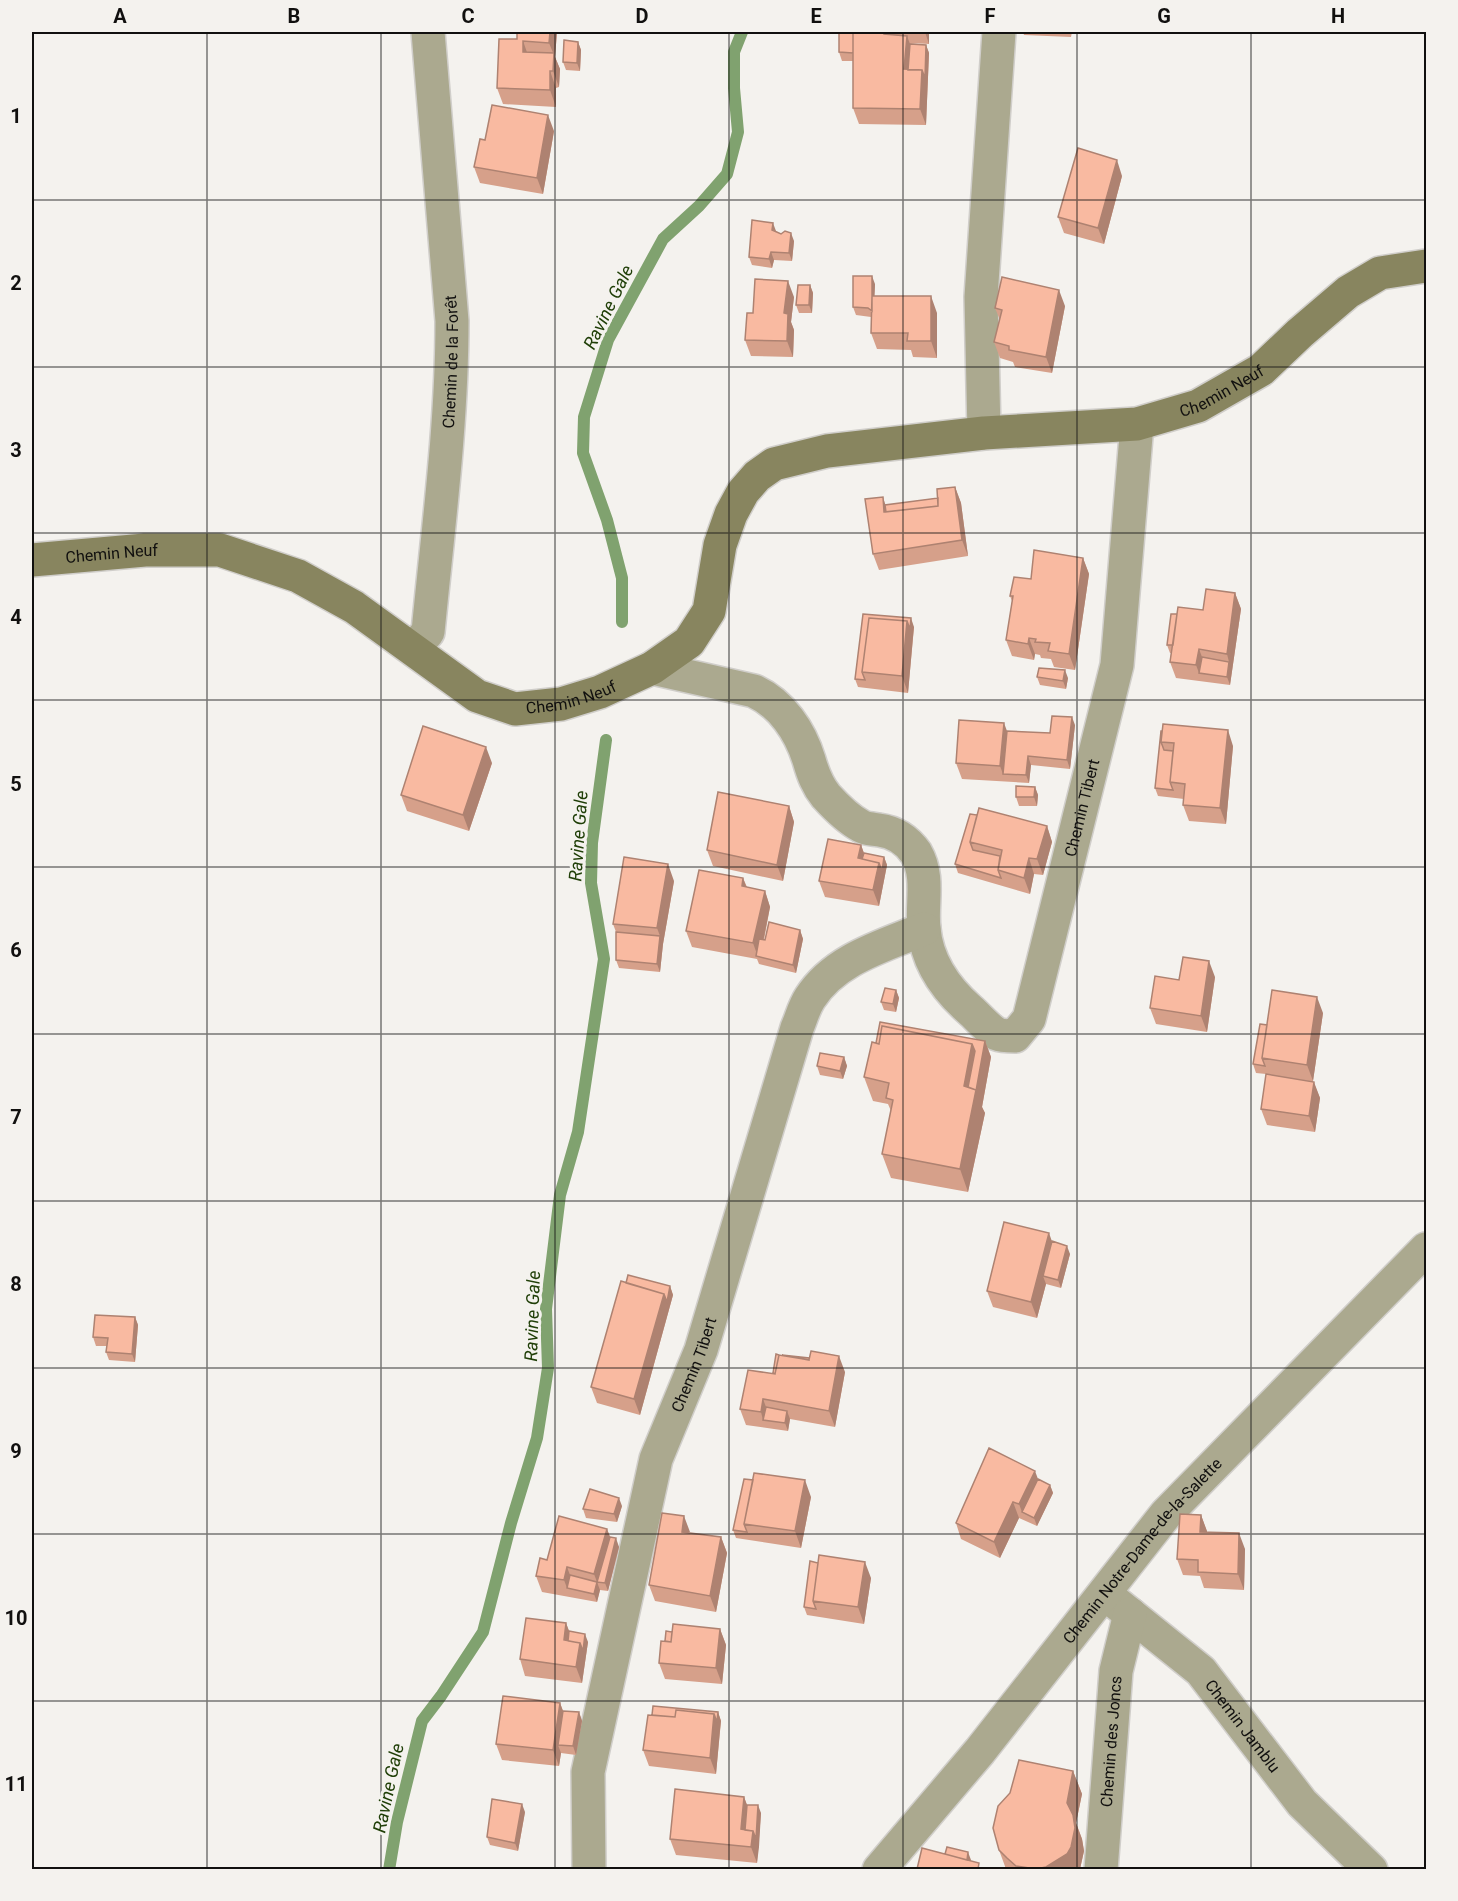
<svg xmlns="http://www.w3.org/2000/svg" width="1458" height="1901" font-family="Roboto,sans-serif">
<rect width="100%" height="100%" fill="#f4f2ee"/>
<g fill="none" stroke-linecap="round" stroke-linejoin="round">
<path stroke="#80a26f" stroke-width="12" d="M622,622v-44l-15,-58 -24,-67 1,-36 24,-77 55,-101 36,-33 28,-32 11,-42 -4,-44v-36l8,-20
M389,1870l8,-48 25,-101 19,-25 42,-64 28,-109 26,-85 11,-70 -2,-59 14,-114 18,-63 26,-173 -13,-76 1,-40 14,-103"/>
<defs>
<g id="minor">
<path d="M984,433l-3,-136 18,-265"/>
<path id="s1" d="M413,649l15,-17c10,-103 24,-207 24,-311l-24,-289"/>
<path id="s2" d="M652,668l102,23c28,13 46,40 55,69 4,14 8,25 17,36 10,11 22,23 35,30 5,3 12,3 18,4 15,2 28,10 37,23 14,24 5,51 8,76 3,33 22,60 46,81 8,7 18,19 27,24 5,2 13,2 18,2l14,-17 88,-354 20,-241"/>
<path id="s3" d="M1105,1594l96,77 101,132 69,67"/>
<path id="s4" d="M589,1870l-1,-98 68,-313 45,-109 96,-322c4,-9 7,-21 13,-30 25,-39 73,-52 114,-69"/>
<path id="s5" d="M1101,1870l15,-199 14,-57"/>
</g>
<g id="tertiary">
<path id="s6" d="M879,1870l101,-119 186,-237 260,-265"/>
</g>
<g id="secondary">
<path id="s7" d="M32,560l113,-10h75l78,26 56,31 123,89 38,13 46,-5 39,-12 52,-24 37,-26 20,-31 11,-66 11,-31 12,-22 14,-16 17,-12 53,-13 157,-18 153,-9 61,-18 63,-36 39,-37 48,-41 32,-19 46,-7"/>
</g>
</defs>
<use href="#minor" stroke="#d0ceca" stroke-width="36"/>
<use href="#tertiary" stroke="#d0ceca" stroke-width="36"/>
<use href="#secondary" stroke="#d0ceca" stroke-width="36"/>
<use href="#minor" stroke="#aba98f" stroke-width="33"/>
<use href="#tertiary" stroke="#aba98f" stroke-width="33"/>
<use href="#secondary" stroke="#88855f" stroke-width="33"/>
</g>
<path fill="#d6a08a" d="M557,32l-2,25 5,12 -1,18 -3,1v19l-53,-3 -6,-16 20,-49z
M839,32h90v12l-19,-1 16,2 3,8 -3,72 -67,-1 -6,-16v-47h-11l-3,-9z
M1023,32h49l-1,5 -47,-2z
M578,42l3,8 -1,21 -14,-1 -3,-8z
M554,131l-11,63 -63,-11 -6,-16 11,-27z
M1122,176l-18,68 -40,-11 -6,-16z
M776,231l18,10 -2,20 -18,-1 -2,8 -20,-3 -3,-8z
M875,284l-1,12 63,17v45l-24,-1 -2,-7 -34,-1 -6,-16v-16l-15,-2 -3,-8z
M810,285l3,8 -1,20h-13l-3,-8z
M794,297l-3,25 3,8 -1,27 -42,-1 -6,-16 8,-27z
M1065,306l-13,67 -37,-6 -2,-5 -13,-4 -6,-16 6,-22 -5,-12z
M955,487l6,16 7,53 -89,14 -6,-16 12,-49 53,-7z
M1083,558l6,16 -14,96 -21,-3 -3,-8 -10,-1 -1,-3 -5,-1 -1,6 -22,-4 -6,-16 6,-39 -2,-5 21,-17z
M1235,593l6,16 -11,76 -54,-7 -6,-16 1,-9h-1l-3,-8 10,-31 26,-4z
M863,614l51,13 -6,66 -50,-6 -3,-8z
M1037,677l31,1 -2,11 -26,-4z
M1075,725l-5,44 -39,-4 -2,18 -67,-4 -6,-16 51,-32 43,2z
M1161,731l72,15 -7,78 -37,-3 -6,-16 1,-6 -26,-3 -3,-8z
M492,763l-23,68 -62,-20 -6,-16z
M1035,787l3,8 -1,11h-18l-3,-9z
M789,806l5,16 -11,59 -70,-15 -6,-16z
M970,814l77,12 5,16 -9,33 -9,-1 -4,20 -72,-21 -3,-9z
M861,845l3,8 20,4 3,8 -8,41 -54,-9 -6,-16z
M743,878l4,9 18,4 5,16 -6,33h1l35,-10 3,9 -7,34 -37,-9 -2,-5 -65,-12 -6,-16z
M674,881l-11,63 -3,28 -41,-4 -3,-8v-28l-3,-8z
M1215,977l-8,55 -51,-8 -6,-16 29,-28z
M896,990l3,8 -3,14 -12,-2 -3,-8z
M1323,1013l-10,68 7,17 -5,34 -48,-7 -6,-16 5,-35 -10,-1 -3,-9 14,-39z
M985,1041l6,16 -9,50 3,6 -17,79 -77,-14 -9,-24 9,-43 -3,-7 -15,-3 -9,-24 12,-34z
M844,1057l3,9 -4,13 -23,-4 -3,-9z
M1052,1241l18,13 -9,34 -15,-4 -9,34 -44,-11 -6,-16z
M626,1283l44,3 3,9 -33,120 -43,-12 -6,-16z
M135,1317l3,8 -3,37 -26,-2 -3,-8 1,-6h-11l-3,-9z
M845,1372l-10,55 -45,-8 -2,12 -42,-6 -6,-16 33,-36z
M744,1479l67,18 -10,51 -65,-10 -3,-8z
M1038,1479l12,6 3,8 -16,33 -18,-8 -19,40 -39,-19 -5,-16z
M622,1506l-5,16 -31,-4 -3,-9z
M1201,1515l6,17 38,17 -1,41 -40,-2 -4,-12 -17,-1 -6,-16z
M607,1529l3,8 9,10 -11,44 -8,-1 -3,12 -55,-10 -6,-16 11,-16z
M690,1533l31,4 6,16 -11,59 -61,-11 -6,-16z
M810,1561l61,17 -7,46 -57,-9 -3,-8z
M566,1623l3,8 19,11 -6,41 -57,-7 -5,-17z
M720,1629l6,16 -4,39 -57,-5 -6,-16 6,-22 7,-9z
M560,1703l3,8 16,1 3,9 -6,34 -15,-2 -2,13 -57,-6 -6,-16z
M718,1712l3,9 -5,53 -67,-8 -6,-16z
M1073,1771l9,23 -6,29 6,16 2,12 -4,18h-74l-7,-19z
M744,1797l3,8 14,8 -4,50 -81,-8 -6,-16z
M525,1812l-7,39 -28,-6 -3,-8z"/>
<path fill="#ae8271" d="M550,32h7l-2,25 5,12 -1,18 -6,-16 1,-16 -5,-12z
M925,32h4v12z
M907,36l6,16 -2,26 -7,-9z
M523,41l6,17 -6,-6z
M578,42l3,8 -1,21 -3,-8z
M926,45l3,8 -3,72 -6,-16 2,-39z
M550,71l6,17v19l-6,-17z
M548,115l6,16 -11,63 -6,-16z
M1117,160l5,16 -18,68 -6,-16z
M773,223l3,8 -1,7 -3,-8z
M791,233l3,8 -2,20 -3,-8z
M771,252l3,8 -2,8 -3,-9z
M872,276l3,8 -1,28 -3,-8z
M788,281l6,16 -3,25 3,8 -1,27 -6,-16 -3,-28z
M810,285l3,8 -1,20 -3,-8z
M1059,290l6,16 -13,67 -6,-16z
M931,296l6,17v45l-6,-17z
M955,487l6,16 7,53 -6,-16z
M883,497l5,16 -4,-1z
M1083,558l6,16 -14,96 -6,-16z
M1235,593l6,16 -11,76 -3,-8 2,-15 -2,-8z
M911,618l3,9 -1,10 -3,-8z
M907,621l6,16 -5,56 -6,-17z
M1029,638l6,16 -1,6 -6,-16z
M1199,649l6,16 -6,8 -3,-8z
M1065,670l3,8 -2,11 -3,-8z
M1072,717l3,8 -5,44 -3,-9z
M1004,723l6,16 -7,35 -3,-8z
M1228,730l5,16 -7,78 -6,-16z
M486,747l6,16 -23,68 -6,-16z
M1028,756l3,9 -2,18 -3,-8z
M1035,787l3,8 -1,11 -3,-9z
M789,806l5,16 -11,59 -6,-16z
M1047,826l5,16 -9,33 -6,-16z
M861,845l6,17 -9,-4z
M884,857l3,8 -8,41 -6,-16 6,-27z
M1029,858l5,16 -4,20 -6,-16z
M668,864l6,17 -11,63 -3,28 -3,-8 3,-28 -3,-8z
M743,878l6,16 -7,-8z
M765,891l5,16 -10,50h-2l-5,-14z
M800,930l3,9 -7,34 -3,-8z
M1209,961l6,16 -8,55 -6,-16z
M896,990l3,8 -3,14 -3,-8z
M1317,997l6,16 -10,68 -6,-16z
M985,1041l6,16 -9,50 3,6 -17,79 -8,-23 4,-83 8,-42z
M844,1057l3,9 -4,13 -3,-8z
M1314,1082l6,16 -5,34 -6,-16z
M1049,1233l6,17 -12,26 3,8 -9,34 -6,-16z
M1067,1246l3,8 -9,34 -3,-8z
M670,1286l3,9 -33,120 -6,-16 30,-105z
M135,1317l3,8 -3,37 -3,-8z
M839,1356l6,16 -10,55 -6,-16z
M763,1399l6,16 -6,5 -2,-8z
M787,1411l3,8 -2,12 -3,-8z
M1035,1471l6,16 -19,25 -3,-8z
M805,1480l6,17 -10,51 -6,-17z
M1050,1485l3,8 -16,33 -3,-8z
M619,1498l3,8 -5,16 -3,-8z
M1013,1502l6,16 -19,40 -6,-16z
M1201,1515l6,16 -1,17 -6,-16z
M684,1516l6,16h-8z
M607,1529l6,16 -16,37 -3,-8z
M1239,1533l6,16 -1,41 -6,-16z
M721,1537l6,16 -11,59 -6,-16z
M616,1538l3,9 -11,44 -3,-8z
M865,1562l6,16 -7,46 -6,-17z
M567,1567l6,16 -6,5 -3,-8z
M597,1582l3,8 -3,12 -3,-8z
M566,1623l6,16 -1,10 -7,-9z
M720,1629l6,16 -4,39 -6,-16z
M585,1634l3,8 -6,41 -6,-16 4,-24z
M560,1703l6,16 -8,26 3,8 -2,13 -6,-16z
M579,1712l3,9 -6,34 -3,-9z
M718,1712l3,9 -1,9 -3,-8z
M714,1714l6,16 -4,44 -6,-16z
M1073,1771l9,23 -6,29 6,16 2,12 -4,18h-33l-1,-2 21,-64z
M744,1797l6,16 -2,25 -7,-9z
M522,1804l3,8 -7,39 -3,-8z
M758,1805l3,8 -2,34 -3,-8z
M753,1831l6,16 -2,16 -6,-16z
M968,1852l3,8 -2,9 -4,-2z"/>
<path fill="#f9baa1" stroke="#ae8271" stroke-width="1.5" d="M517,32h33l-1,11 -26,-2v11l31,1 -1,18h-3v19l-53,-2 2,-49h18z
M839,32h14v21l-14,-1z
M853,32h31v2l23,2 -3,33 18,1 -2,39 -67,-1z
M564,40l14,2 -1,21 -14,-1z
M910,44l16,1 -1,33 -3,-8h-14z
M492,105l56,10 -11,63 -63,-11 6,-28 5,1z
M1078,148l39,12 -19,68 -40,-11z
M752,220l21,3 -1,7 9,4 4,-3 6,2 -2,20 -18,-1 -2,7 -20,-2z
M853,276h19v35l-4,-3 -15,-1z
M1002,277l57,13 -13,67 -37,-7v-4l-15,-4 8,-32 -7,-2z
M755,279l33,2 -4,32 4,1 -1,27 -42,-1 2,-27h6z
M798,285h12l-1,20h-13z
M872,296h59v45h-24l1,-8h-37z
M955,487l7,53 -89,14 -8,-55 18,-2 1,15 54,-6 -1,-17z
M938,498v8l-52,6 -1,-7z
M1034,550l49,8 -14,96 -21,-3 2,-8 -15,-1 1,-3 -7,-1 -1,6 -22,-4 7,-44h-3l4,-19 17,2z
M1206,589l29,4 -8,61 -28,-5 -3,16 -26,-3 8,-55 25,3z
M863,614l48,4 -1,11 -3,-8 -38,-3 -7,54 3,8 -10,-1z
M1171,614h6l-4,31h-6z
M869,618l38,3 -5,55 -40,-4z
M1202,657l27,5 -2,15 -28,-4z
M1039,668l26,2 -2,11 -26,-4z
M1052,716l20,1 -5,43 -39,-4 -2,19 -23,-1 4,-43 43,2z
M959,720l45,3 -4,43 -44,-3z
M1163,724l65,6 -8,78 -37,-3 2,-21 -15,-2 4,-39 -13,-1z
M423,726l63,21 -23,68 -62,-20z
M1161,731h1l-1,11 3,8 9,1 -3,31 3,8 -18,-2z
M1016,786l19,1 -1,10h-18z
M718,792l71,14 -12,59 -70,-15z
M979,808l68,18 -10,33 -8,-1 -5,20 -26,-8 4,-20 -32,-8z
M970,814l7,1 -7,27 3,8 27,6 -2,14 3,8 -46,-14z
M828,839l33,6 -3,13 21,5 -6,27 -54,-9z
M864,853l20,4 -2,14 -3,-8 -17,-4z
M624,857l44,7 -11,64 -44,-4z
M699,870l44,8 -1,8 23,5 -12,52 -67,-12z
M769,922l31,8 -7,35 -37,-9 3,-17 6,1z
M616,932l44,4 -3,28 -41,-4z
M1183,957l26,4 -8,55 -51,-8 5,-32 24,4z
M885,988l11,2 -3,14 -12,-2z
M1272,990l45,7 -10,68 -45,-7z
M880,1022l105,19 -9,50v-1l-8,-3 7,-36 -3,-7 -90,-18 -3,18 -3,-1z
M1260,1024l7,1 -5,33 3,8 -12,-2z
M882,1026l90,18 -8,42 12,4 -16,79 -78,-15 11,-54 -7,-2 3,-15 -25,-6 8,-35 7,2z
M820,1053l24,4 -4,14 -23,-5z
M1266,1074l48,8 -5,34 -48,-7z
M1004,1222l45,11 -18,69 -44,-11z
M1052,1241l15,5 -9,34 -15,-4z
M628,1275l42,11 -3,16 -3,-8 -38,-11z
M621,1281l43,13 -30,105 -43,-12z
M95,1315l40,2 -3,37 -26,-2 2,-14 -15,-1z
M811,1351l28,5 -10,55 -66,-12 -2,13 -21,-3 8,-39 27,4 4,-19 30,5z
M776,1354l3,1 -4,19 -2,-1z
M782,1355l27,3v2z
M766,1407l21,4 -2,12 -22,-3z
M989,1448l46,23 -16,33 -6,-2 -19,40 -38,-19z
M754,1473l51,7 -10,51 -51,-7z
M744,1479l9,1 -9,44 3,8 -14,-2z
M1038,1479l12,6 -16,33 -12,-6z
M590,1489l29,9 -5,16 -31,-5z
M662,1513l22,3 -2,16 39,5 -11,59 -61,-11z
M1180,1514l21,1 -1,17 39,1 -1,41 -40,-2v-12l-21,-1z
M559,1516l48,13 -13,45 -27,-7 -3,13 -28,-4 4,-18 7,2z
M610,1537l6,1 -11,45 -8,-1 -3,12 -27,-6 3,-13 27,7z
M819,1555l46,7 -7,45 -45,-6z
M810,1561l8,2 -5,38 3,8 -12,-2z
M526,1618l40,5 -2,17 16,3 -4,24 -56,-8z
M673,1624l47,5 -4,39 -57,-5 2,-22 10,1z
M569,1631l16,3 -2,17 -3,-8 -12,-2z
M666,1631l6,1 -1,10 -6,-1z
M503,1696l57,7 -7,47 -57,-6z
M653,1706l65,6 -1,10 -3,-8 -38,-4 -1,7 -23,-2z
M676,1710l38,4 -4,44 -67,-8 5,-35 27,2z
M563,1711l16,1 -6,34 -15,-1z
M1019,1760l54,11 -6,32 6,12 2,13 -4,19 -4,7 -21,13 -10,2 -20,-3 -9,-8 -8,-8 -6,-22 5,-22 12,-13z
M675,1789l69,8 -3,32 12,2 -2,16 -81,-8z
M492,1799l30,5 -7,39 -28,-6z
M747,1805h11l-2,34 -3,-8 -8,-1z
M947,1847l21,5 -1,8 -22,-6z
M922,1848l57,15 -1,6h-61z"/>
<path fill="none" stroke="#11100f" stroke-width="1.5" stroke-opacity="0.55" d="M207,32v1838M381,32v1838M555,32v1838M729,32v1838M903,32v1838M1077,32v1838M1251,32v1838M32,200h1394M32,367h1394M32,533h1394M32,700h1394M32,867h1394M32,1034h1394M32,1201h1394M32,1368h1394M32,1534h1394M32,1701h1394"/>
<g text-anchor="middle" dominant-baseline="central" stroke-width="6" stroke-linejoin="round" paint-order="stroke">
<g font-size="16" fill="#11100f" stroke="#f4f2ee">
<text stroke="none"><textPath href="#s1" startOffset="294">Chemin de la Forêt</textPath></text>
<text stroke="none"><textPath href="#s7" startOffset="1377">Chemin Neuf</textPath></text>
<text stroke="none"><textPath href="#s7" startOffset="80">Chemin Neuf</textPath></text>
<text stroke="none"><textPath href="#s7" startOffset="584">Chemin Neuf</textPath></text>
<text stroke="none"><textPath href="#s2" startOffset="812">Chemin Tibert</textPath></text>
<text stroke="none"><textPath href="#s4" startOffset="520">Chemin Tibert</textPath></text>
<text stroke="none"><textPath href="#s6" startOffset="414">Chemin Notre-Dame-de-la-Salette</textPath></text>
<text stroke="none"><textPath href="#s3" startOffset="192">Chemin Jamblu</textPath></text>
<text stroke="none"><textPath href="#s5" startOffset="129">Chemin des Joncs</textPath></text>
</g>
<g font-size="18" font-style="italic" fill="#203f08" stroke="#f4f2ee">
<text transform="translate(608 307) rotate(-64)">Ravine Gale</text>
<text transform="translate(578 836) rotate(-86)">Ravine Gale</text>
<text transform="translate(532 1316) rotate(-88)">Ravine Gale</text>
<text transform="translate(388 1788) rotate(-78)">Ravine Gale</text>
</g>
</g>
<rect width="1458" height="1901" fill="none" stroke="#f4f2ee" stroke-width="66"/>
<rect x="33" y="33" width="1392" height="1835" fill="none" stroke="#11100f" stroke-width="2"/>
<g font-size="20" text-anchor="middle" font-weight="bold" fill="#11100f">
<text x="120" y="23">A</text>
<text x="294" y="23">B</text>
<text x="468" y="23">C</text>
<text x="642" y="23">D</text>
<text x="816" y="23">E</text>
<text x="990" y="23">F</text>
<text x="1164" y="23">G</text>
<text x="1338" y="23">H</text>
<text x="16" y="123">1</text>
<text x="16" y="290">2</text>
<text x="16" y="457">3</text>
<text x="16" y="624">4</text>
<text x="16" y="791">5</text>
<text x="16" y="957">6</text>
<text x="16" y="1124">7</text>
<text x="16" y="1291">8</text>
<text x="16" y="1458">9</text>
<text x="16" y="1625">10</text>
<text x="16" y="1791">11</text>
</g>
</svg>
